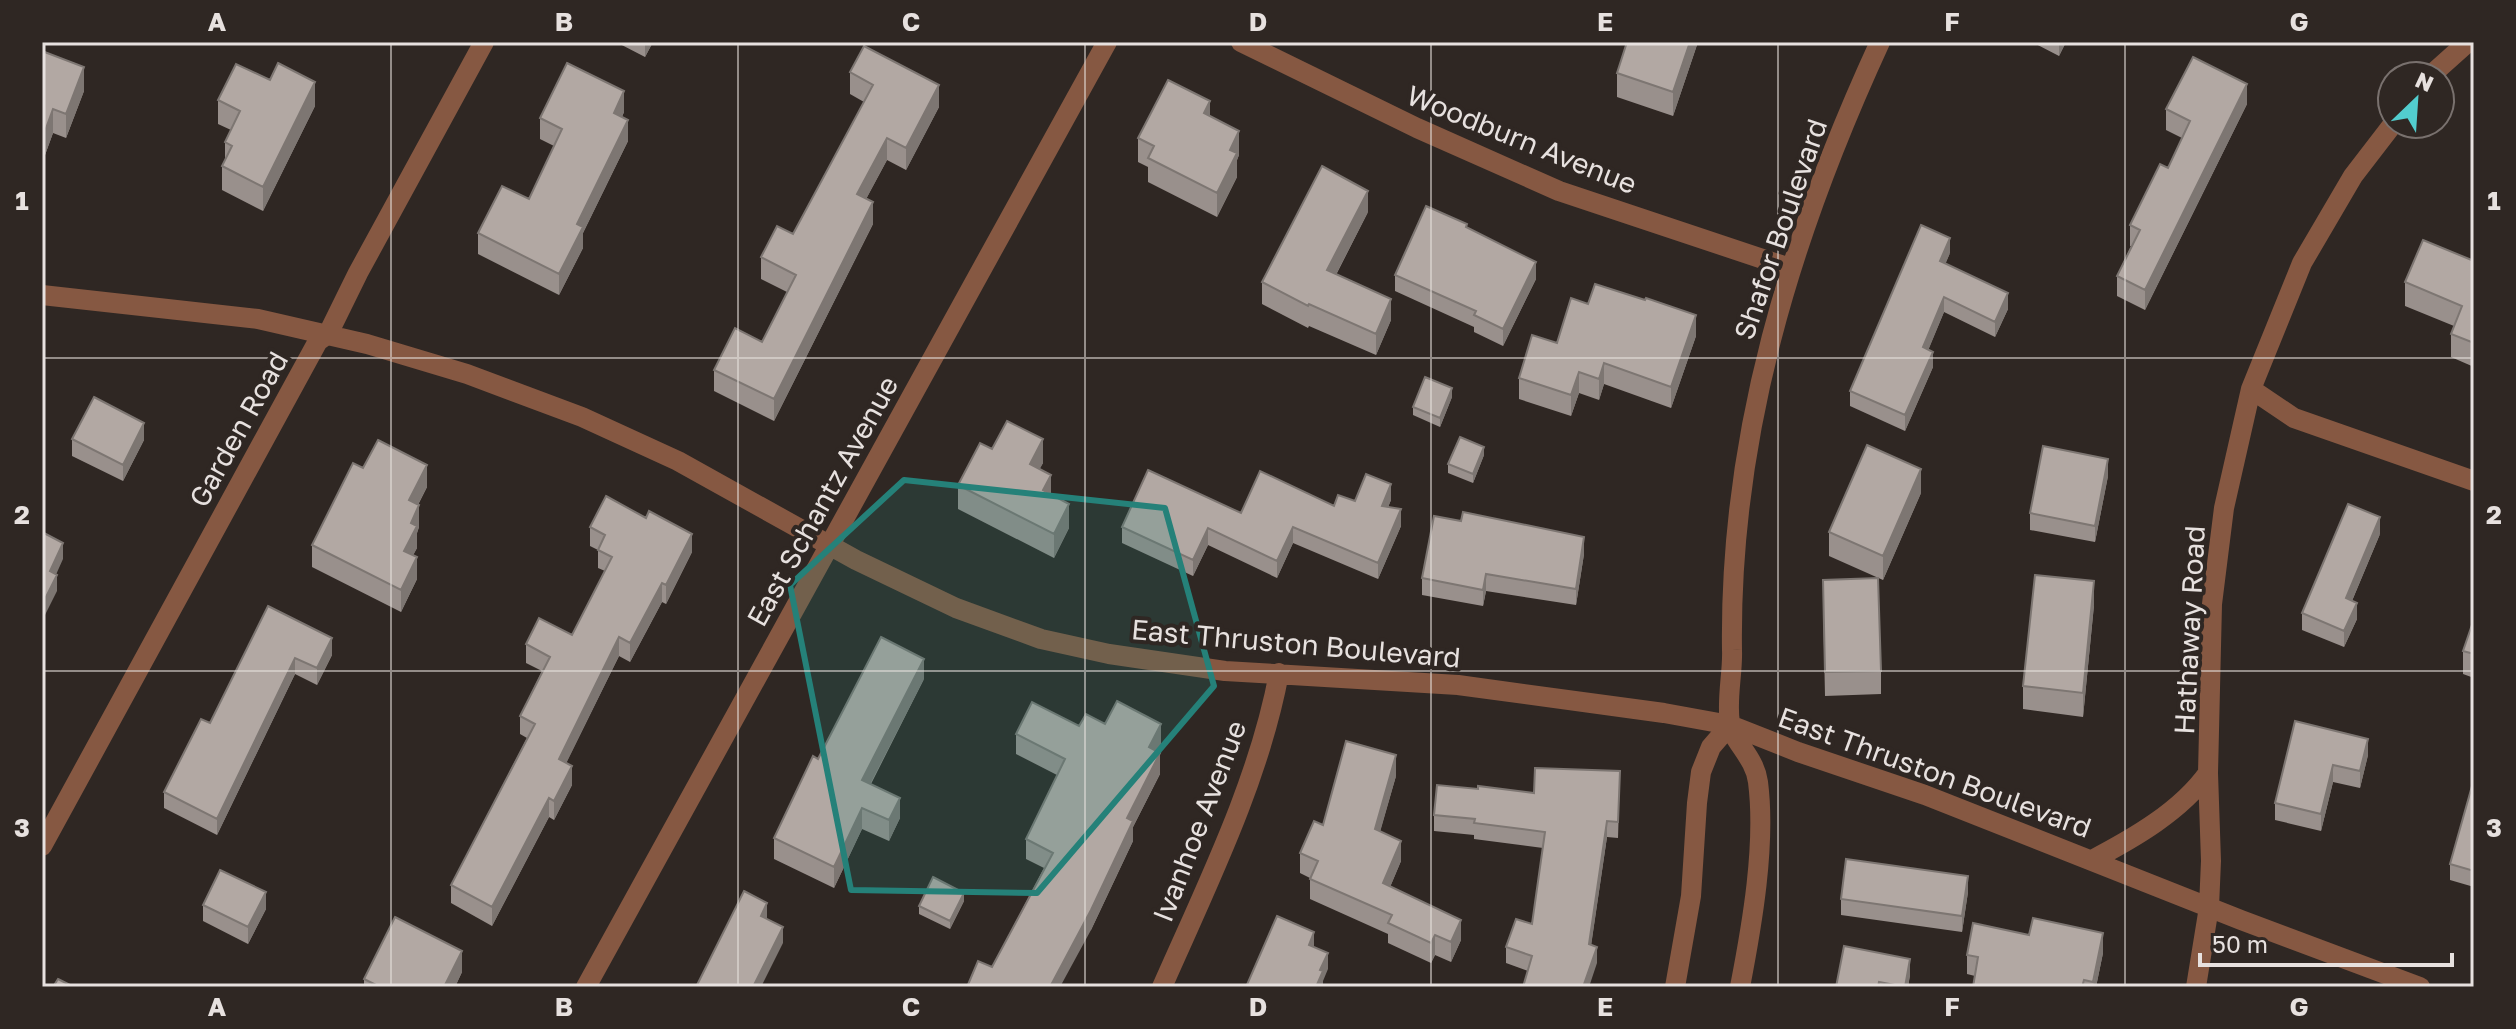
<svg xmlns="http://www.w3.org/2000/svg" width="2516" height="1029" font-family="'Golos Text',sans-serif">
<rect width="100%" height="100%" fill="#2f2723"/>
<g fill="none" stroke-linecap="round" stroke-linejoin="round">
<path stroke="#865842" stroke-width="20" d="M1241,42l176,86 142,63 231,77
M2430,76l38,-34
M42,295l216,24 109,25 100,30 115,43 96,44 178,99 100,48 85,31 68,15 116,17 233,14 206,28 66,12 68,27 127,43 316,125 179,67
M2251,389l43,29 180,63
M42,846l276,-505 10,-7 30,-61 126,-231
M2092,860c42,-22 89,-49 116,-87
M586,987l521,-945
M1162,987c44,-100 97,-206 117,-314
M1675,987l16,-91 6,-93 4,-31 10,-25 19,-22
M1740,987c12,-62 26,-142 18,-205 -3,-25 -26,-41 -28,-59 -4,-23 3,-50 2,-73 -3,-214 59,-415 148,-608
M2196,987l13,-80 2,-46 -3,-88 4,-169 12,-96 27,-119 51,-126 51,-87 40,-52"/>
</g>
<path fill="#99908c" d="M616,42h37l-8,15z
M1698,42l-25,74 -56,-19v-24z
M2032,42h34l-7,14z
M42,51l42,40 -18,47 -13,-5 -8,22 -3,-1z
M850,72l89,35 -33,63 -19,-10 -21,39 7,25 -99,197 -60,-30v-21l48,-28 25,-50 -26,-13v-22l32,-23 71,-132 -14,-8z
M218,100l97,6 -52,105 -41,-21v-24l3,-6v-18l6,-12 -13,-6z
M2247,104l-102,206 -28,-14v-20l14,-30h-1v-21l38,-57 14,-30 -16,-8v-21z
M624,112l-2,5 6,24 -45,92v15l-24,47 -81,-41v-21l51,-34 25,-53 -14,-7v-21z
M1210,116l29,39 -2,5v17l-20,40 -69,-35v-15l-10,-5v-24z
M1368,212l-32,63 55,45 -15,35 -67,-29 -1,2 -46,-24v-22z
M1467,228l69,51 -33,67 -29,-14v-5l-79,-36v-16z
M1950,253l-5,11 63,45 -13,28 -51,-25 -16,38 5,17 -28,64 -55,-25v-15z
M2474,261v106l-23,-10v-23l3,-8 -49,-20v-24z
M1696,336l-25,72 -67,-24 -5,16 -20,-7 -8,23 -52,-17v-21l38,-35z
M1452,397l-12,30 -27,-12v-8z
M72,439l72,1 -21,41 -51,-25z
M992,449l51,14 -4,6 12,25 18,34 -15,30 -96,-49v-24z
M1484,455l-11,28 -25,-10v-9z
M363,468l64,19 -9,18 1,22 -2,6v15l-4,7 4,24 -16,33 -89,-45v-22z
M2108,476l-13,66 -65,-12v-17z
M1921,493l-38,87 -54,-24v-24z
M1391,500l-3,7 13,19 -23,53 -85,-36 -16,35 -69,-33 -15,31 -71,-33v-16l119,-14 93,-7 21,-5z
M590,527l102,25 -26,52 -4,-2 -32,60 -11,-6 -53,107 6,22 -18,35 -5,-3 -57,109 -41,-23v-18l76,-147 -7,-4v-18l22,-45 -16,-8v-19l46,-9 33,-64 -7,-3v-18l-8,-4z
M2380,534l-28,67 5,18 -13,28 -42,-17v-17z
M1584,554l-8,51 -90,-14 -3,15 -61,-11v-17z
M1823,603l58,68v23l-56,2z
M2094,605l-11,112 -60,-8v-23z
M268,606l64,49 -15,30 -22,-11 -78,161 -53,-27v-16l46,-69z
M2474,619v59l-11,-4v-23z
M924,679l-53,105 29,34 -11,23 -27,-12 -28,59 -60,-29v-21l44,-79z
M2295,721l73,34 -8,33 -27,-6 -12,49 -46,-11v-17z
M1079,726l82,18 -4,8 3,22 -27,53v14l-42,89 -99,37 52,-99 -18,-9v-20l31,-64 -41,-21v-20z
M1620,771l-2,67 -11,-1 -16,108 6,18 -69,8 -22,-8v-16l26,-23 11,-76 -69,-9v-4l-40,-4v-16l100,-22z
M1396,776l-16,55 21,30 -11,26 71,53 -10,22 -16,-7 -4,8 -43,-20v-9l-78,-35v-21l-10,-5v-20l23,-28z
M2474,779v108l-24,-7v-16z
M1968,892l-6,40 -121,-17v-16z
M964,901l-14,28 -31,-15v-8z
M203,905l63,4 -18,35 -45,-23z
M2103,953l-7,34h-123l2,-11 -8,-2v-19z
M462,972l-7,15h-91v-8z
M1910,975l-2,12h-72z"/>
<path fill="#7d7672" d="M645,42h8l-8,15z
M1690,42h8l-25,74v-24z
M2059,42h7l-7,14z
M84,67v24l-18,47v-24z
M315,82v24l-52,105v-24z
M2247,84v20l-102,206v-20z
M939,85v22l-33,63v-22z
M624,91v21l-10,21v-20z
M1210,101v24l-6,-12z
M53,109v24l-8,22v-24z
M628,120v21l-45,92v15l-24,47v-21l18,-50z
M1239,131v24l-2,5v17l-20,40v-24l13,-43z
M887,138v22l-30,56v-22z
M1368,191v21l-41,80v-22z
M873,202v22l-99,197v-22z
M1950,238v15l-10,24v-16z
M1536,262v17l-33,67v-17z
M2008,293v16l-13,28v-15z
M1944,297v15l-21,51v-16z
M1391,299v21l-15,35v-21z
M1696,315v21l-25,72v-21z
M1933,352v15l-28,64v-16z
M1604,363v21l-5,16v-21z
M1579,372v21l-8,23v-21z
M1452,388v9l-12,30v-9z
M144,423v17l-21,41v-16z
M1043,439v24l-13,25v-24z
M1484,447v8l-11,28v-9z
M2108,459v17l-13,66v-16z
M427,465v22l-18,35v-22z
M1921,469v24l-38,87v-24z
M1051,475v24l-8,-9z
M1391,484v16l-9,22v-16z
M1069,504v24l-15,30v-24z
M419,505v22l-2,6v15l-13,25v-22l7,-28z
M1401,509v17l-23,53v-16z
M2380,517v17l-34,81v-17z
M1293,527v16l-16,35v-17z
M1208,528v17l-15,31v-16z
M692,534v18l-26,52v-19z
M1584,537v17l-8,51v-16z
M63,543v16l-13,29v-17z
M417,557v22l-16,33v-22z
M1486,574v17l-3,15v-16z
M57,575v16l-15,30v-16z
M2094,581v24l-11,112v-24z
M662,583v19l-32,60v-19z
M2357,603v16l-13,28v-16z
M619,637v19l-60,122v-19z
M332,638v17l-15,30v-17z
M295,658v16l-78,161v-16z
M924,659v20l-62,121v-20z
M1161,724v20l-12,24v-21z
M2368,739v16l-8,33v-17z
M1160,753v21l-27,53v14l-42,89 -31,57h-10l77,-169z
M1396,755v21l-21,74v-21z
M2333,765v17l-12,49v-17z
M572,766v19l-18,35v-19z
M549,798v19l-57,109v-19z
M900,798v20l-11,23v-21z
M862,808v21l-28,59v-21z
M1607,821v16l-18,123v-16z
M1401,841v20l-18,43v-21z
M1968,876v16l-6,40v-16z
M266,892v17l-18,35v-17z
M964,893v8l-14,28v-8z
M767,903v16l-6,-3z
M1461,920v20l-10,22v-20z
M783,927v16l-22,44h-8z
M1314,932v17l-5,-4z
M2103,933v20l-7,34h-3z
M1435,935v20l-4,8v-20z
M1597,947v16l-8,24h-6z
M462,951v21l-7,15h-11z
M1328,953v16l-5,12v6h-7l4,-17z
M1910,959v16l-2,12h-3z"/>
<path fill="#b2a8a3" stroke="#7d7672" stroke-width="2" d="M1627,42h63l-17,50 -56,-19z
M864,46l75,39 -33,63 -19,-10 -30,56 16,8 -99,197 -60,-29 21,-42 27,14 34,-67 -35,-18 16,-31 16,8 80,-149 -23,-13z
M42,51l42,16 -18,47 -13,-5 -8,22 -3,-1z
M2193,57l54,27 -102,206 -28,-14 23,-46 -10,-5 30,-61 8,4 22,-47 -24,-12z
M278,63l37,19 -52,105 -41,-21 10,-20 -7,-4 15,-31 -22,-11 18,-36 34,16z
M567,63l57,28 -10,22 14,7 -51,104 6,3 -24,47 -81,-41 24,-47 27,13 33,-70 -22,-11z
M1168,80l42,21 -6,12 35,18 -9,19 7,3 -20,40 -69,-35 6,-12 -16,-8z
M1322,166l46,25 -41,79 64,29 -15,35 -67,-30 -1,2 -46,-24z
M1426,206l41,18 -1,3 70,35 -33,67 -29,-14 2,-4 -81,-36z
M1921,225l29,13 -10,23 68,32 -13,29 -51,-25 -21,50 10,5 -28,63 -55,-24z
M2423,240l51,21v82l-23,-9 11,-28 -57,-24z
M1595,284l50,16 1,-2 50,17 -25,72 -67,-24 -5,16 -20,-7 -8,23 -52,-17 13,-43 25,8 14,-45 17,6z
M1425,377l27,11 -12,30 -27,-11z
M94,397l50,26 -21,42 -51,-26z
M1007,421l36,18 -13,25 21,11 -8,15 26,14 -15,30 -96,-49 22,-42 12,6z
M1460,437l24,10 -11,27 -25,-10z
M378,440l49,25 -18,35 10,5 -8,18 6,3 -13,25 13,6 -16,33 -89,-45 41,-82 10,5z
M1867,445l54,24 -38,87 -54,-24z
M2043,446l65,13 -13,67 -65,-13z
M1148,470l93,43 19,-42 74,35 4,-11 17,6 11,-27 25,10 -9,22 19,3 -23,54 -85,-36 -16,34 -69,-33 -15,32 -71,-33z
M606,496l40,22 3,-7 43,23 -26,51 -4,-2 -32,60 -11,-6 -60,122 13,7 -18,35 -5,-3 -57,109 -41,-22 84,-161 -15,-8 30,-59 -24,-13 13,-26 33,17 40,-78 -14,-7 7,-15 -15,-8z
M2348,504l32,13 -34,81 11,5 -13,28 -42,-18z
M1463,512l121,25 -8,52 -90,-15 -3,16 -61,-12 12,-62 27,5z
M42,532l21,11 -13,28 7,4 -15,30z
M2035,575l59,6 -11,112 -60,-7z
M1878,578l3,93 -56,1 -2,-92z
M268,606l64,32 -15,30 -22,-10 -78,161 -53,-27 37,-73 9,4z
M2474,619v35l-11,-3z
M881,637l43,22 -62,121 38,18 -11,22 -27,-12 -28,59 -60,-29 39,-82 5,3z
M1117,701l44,23 -12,23 11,6 -33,65 6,3 -42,89 -41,77h-83l11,-26 14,6 61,-114 -27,-14 39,-80 -49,-25 16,-32 47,24 7,-12 19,10z
M2295,721l73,18 -8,32 -27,-6 -12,49 -46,-11z
M1346,741l50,14 -21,74 26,12 -18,42 78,37 -10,22 -16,-7 -4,8 -43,-20 4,-8 -82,-36 8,-18 -18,-8 14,-32 9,4z
M1535,768l85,3 -2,51 -11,-1 -18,123 8,3 -14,40h-60l9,-31 -26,-9 10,-28 16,5 13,-92 -71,-9 1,-4 -41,-4 3,-30 41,4v-3l56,7z
M2474,779v92l-24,-7z
M1846,859l122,17 -6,40 -121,-17z
M220,870l46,22 -18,35 -45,-22z
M933,877l31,16 -14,28 -31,-15z
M744,891l23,12 -6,13 22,11 -30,60h-57z
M1277,916l37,16 -5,13 19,8 -8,17 3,1 -7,16h-70z
M395,917l67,34 -18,36h-64l-16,-8z
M2033,918l70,15 -10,49 -9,-2 -2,7h-109l5,-30 -11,-2 6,-32 56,12z
M1844,946l66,13 -5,28 -26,-5 -1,5h-42z
M58,979l16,8h-21z"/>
<path fill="#258179" fill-opacity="0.2" stroke="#258179" stroke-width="6" stroke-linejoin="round" d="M904,480l261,28 49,178 -177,207 -186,-3 -61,-305z"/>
<path fill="none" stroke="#e7e1df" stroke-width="2" stroke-opacity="0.55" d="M391,42v945M738,42v945M1085,42v945M1431,42v945M1778,42v945M2125,42v945M42,358h2432M42,671h2432"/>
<g text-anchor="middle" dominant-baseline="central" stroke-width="8" stroke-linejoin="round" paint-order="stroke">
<g font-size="28" fill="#e7e1df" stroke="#2f2723">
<text transform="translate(1522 139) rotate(22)">Woodburn Avenue</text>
<text transform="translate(1780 229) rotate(-71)">Shafor Boulevard</text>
<text transform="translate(238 429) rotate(-61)">Garden Road</text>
<text transform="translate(822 501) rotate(-61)">East Schantz Avenue</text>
<text transform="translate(2189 630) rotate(-87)">Hathaway Road</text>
<text transform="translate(1296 643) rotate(5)">East Thruston Boulevard</text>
<text transform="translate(1935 772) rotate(20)">East Thruston Boulevard</text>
<text transform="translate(1199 821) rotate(-69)">Ivanhoe Avenue</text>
</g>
</g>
<rect width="2516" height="1029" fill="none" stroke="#2f2723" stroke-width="88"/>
<g transform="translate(2416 100) rotate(25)"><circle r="38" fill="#2f2723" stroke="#79716e" stroke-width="2"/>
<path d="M0-6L14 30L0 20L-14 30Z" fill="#52cdce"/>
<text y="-12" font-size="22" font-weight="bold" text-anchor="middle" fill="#e7e1df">N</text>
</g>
<path d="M2200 953v12h252v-12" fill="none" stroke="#e7e1df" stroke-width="4"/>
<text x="2212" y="953" font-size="24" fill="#e7e1df" stroke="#2f2723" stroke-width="6" paint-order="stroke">50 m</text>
<rect x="44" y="44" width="2428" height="941" fill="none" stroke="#e7e1df" stroke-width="3"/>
<g font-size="26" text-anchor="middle" font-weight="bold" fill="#e7e1df">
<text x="217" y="31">A</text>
<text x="564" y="31">B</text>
<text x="911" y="31">C</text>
<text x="1258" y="31">D</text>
<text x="1605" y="31">E</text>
<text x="1952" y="31">F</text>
<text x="2299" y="31">G</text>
<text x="22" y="210">1</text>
<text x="2494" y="210">1</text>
<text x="22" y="524">2</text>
<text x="2494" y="524">2</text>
<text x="22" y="837">3</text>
<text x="2494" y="837">3</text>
<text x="217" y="1016">A</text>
<text x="564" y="1016">B</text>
<text x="911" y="1016">C</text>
<text x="1258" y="1016">D</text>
<text x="1605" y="1016">E</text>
<text x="1952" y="1016">F</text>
<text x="2299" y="1016">G</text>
</g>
</svg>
